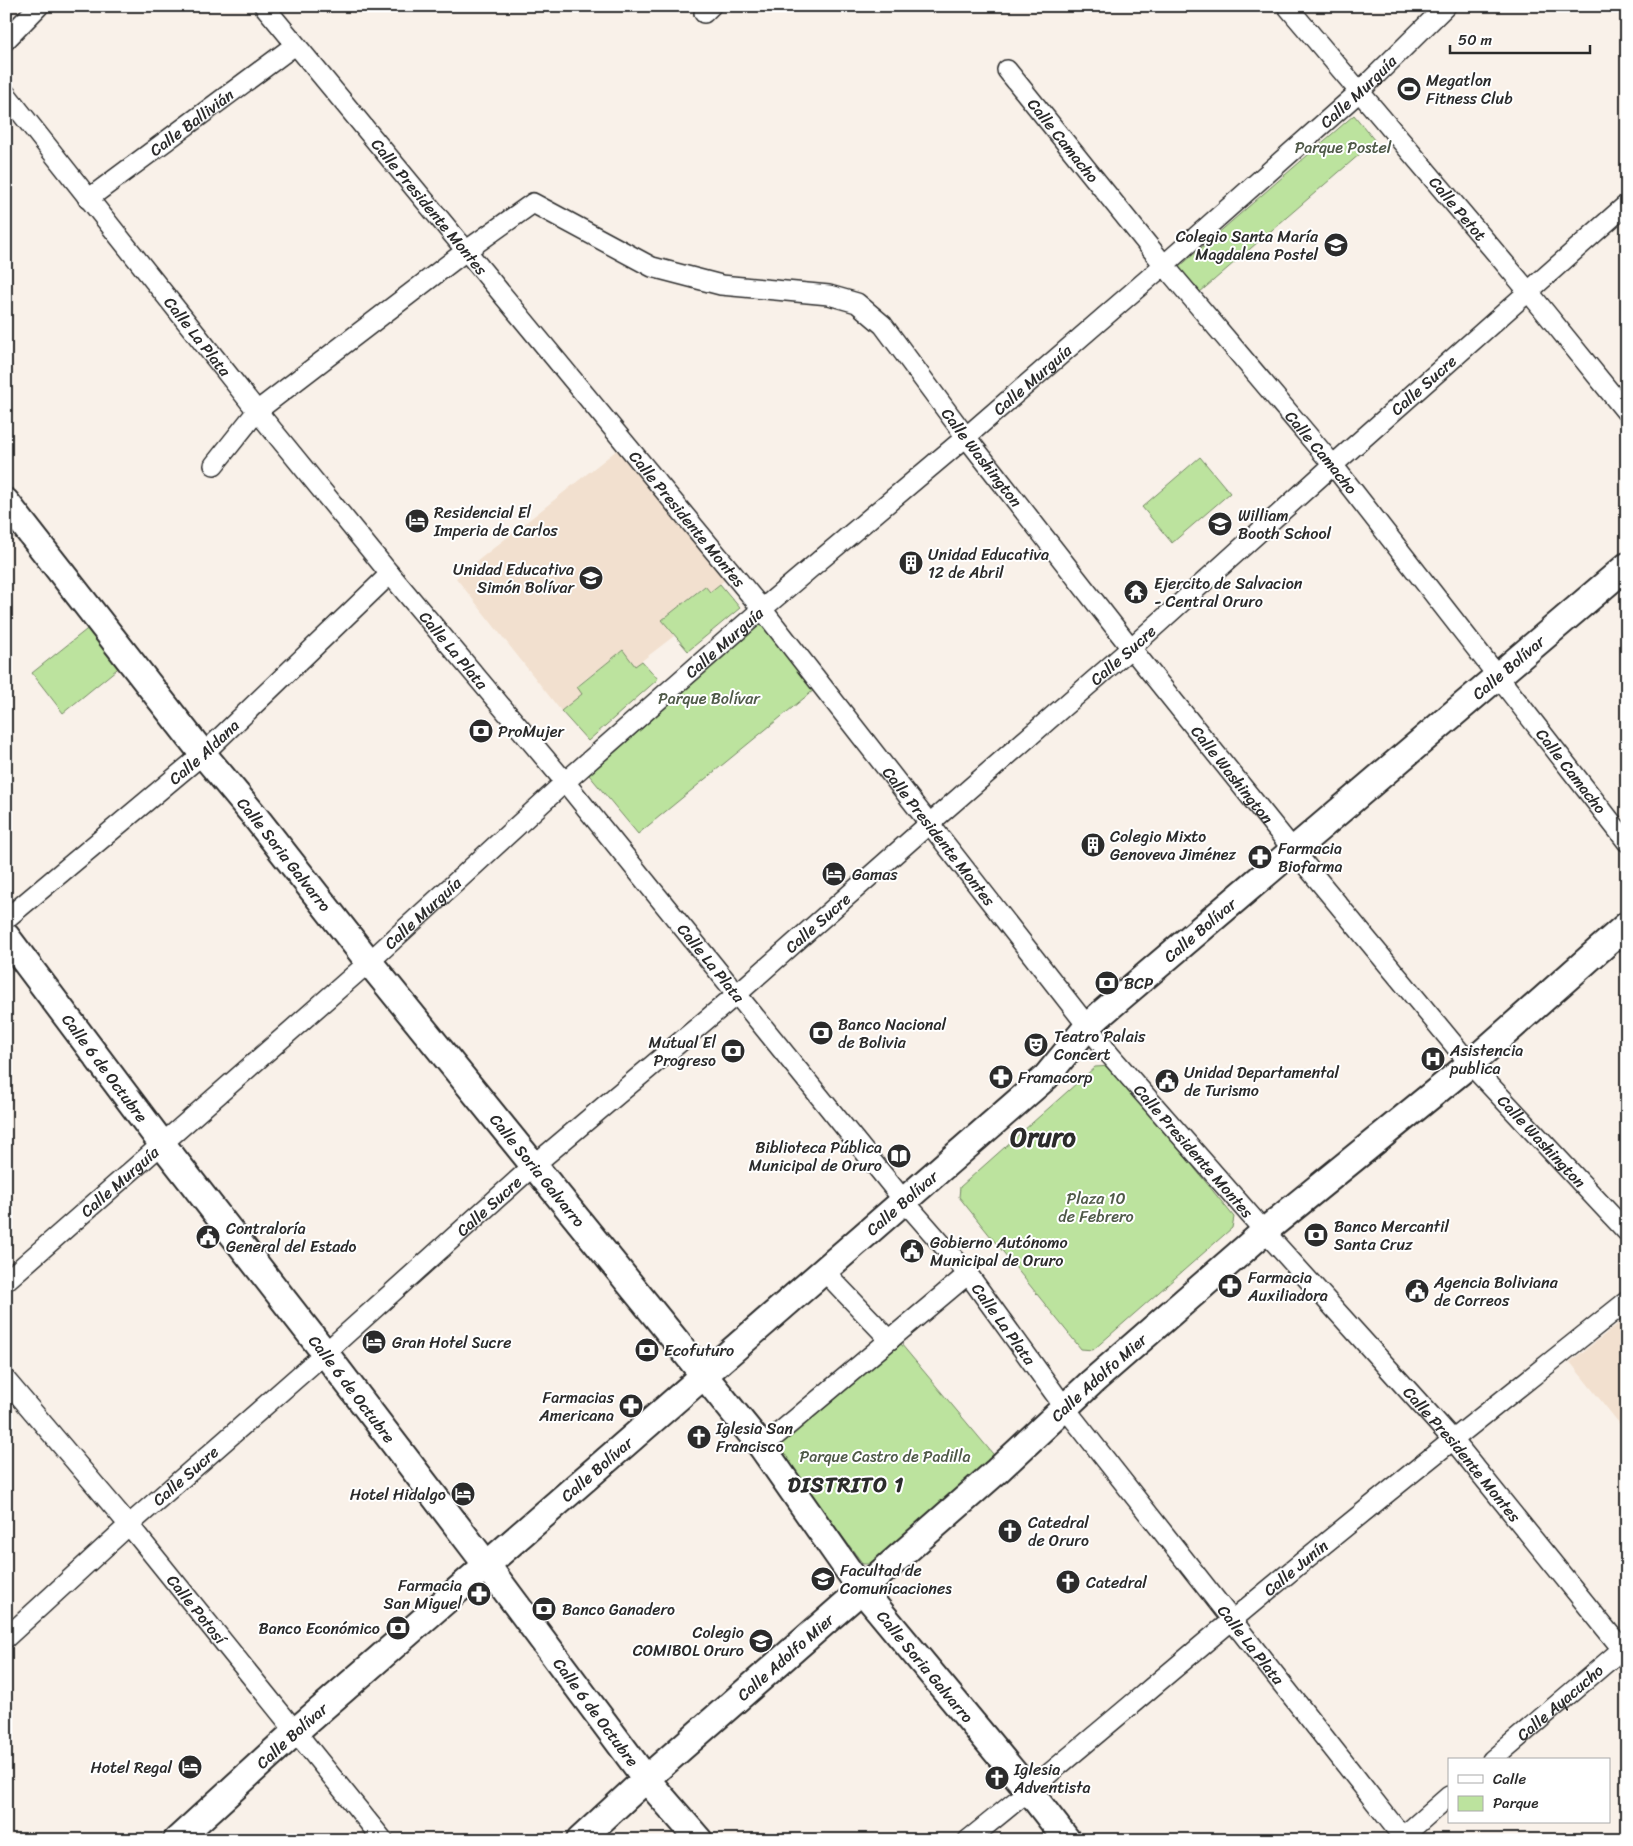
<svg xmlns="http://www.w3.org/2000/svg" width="1633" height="1846" font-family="Sriracha,sans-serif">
<rect width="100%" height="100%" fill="#f9f1e9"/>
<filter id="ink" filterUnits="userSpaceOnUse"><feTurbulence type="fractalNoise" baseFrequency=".02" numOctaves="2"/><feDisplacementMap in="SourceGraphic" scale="10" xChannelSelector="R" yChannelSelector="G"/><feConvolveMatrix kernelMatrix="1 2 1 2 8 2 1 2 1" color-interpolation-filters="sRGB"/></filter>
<g filter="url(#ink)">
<path fill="#f2e0cf" d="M622,446l104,133 -16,13 -6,-6 -42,34 12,16 -39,30 -12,-16 -46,36 6,8 -22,17 -105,-133z
M1627,1317v116l-57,-71z"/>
<path fill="#bce39e" stroke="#748764" d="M1354,115l21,26 -176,152 -21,-25z
M1200,457l30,36 -58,50 -30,-36z
M720,584l20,24 -52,43 -26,-31 43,-34 5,6z
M768,618l52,67 -182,149 -49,-59z
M91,626l31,39 -59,48 -31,-40z
M623,650l12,16 7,-5 16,18 -70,62 -27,-30 21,-17 -5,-7z
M1112,1066l122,151 -2,11 -139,122 -12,-1 -122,-152 1,-10 135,-120z
M901,1344l97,116 -124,104h-11l-87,-116z"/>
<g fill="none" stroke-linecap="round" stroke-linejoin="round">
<defs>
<g id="street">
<path id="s1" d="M264,6l498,603 348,446 155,177 188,208 174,215"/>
<path id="s2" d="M1287,6l241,285 99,122"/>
<path d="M704,13l7,-7"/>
<path d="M6,40l33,-34"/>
<path id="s3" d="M1007,70l157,195 169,200 294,377"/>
<path id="s4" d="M6,94l251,317 133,163 175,208 340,420 63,72 97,134 340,432"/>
<path id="s5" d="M88,199l207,-154"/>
<path id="s6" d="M214,465l43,-54 210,-161 66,-47 119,64 69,18 108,10 28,8 26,22 83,112 165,211 163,203 176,213 157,168"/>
<path id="s7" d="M6,919l197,-165 187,-180"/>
<path d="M825,1272l65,68"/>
<path id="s8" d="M6,1281l363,-319 196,-180 197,-173 204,-172 198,-172 195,-173 87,-86"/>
<path id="s9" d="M6,1380l123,145 254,315"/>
<path d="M762,1447l206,-173"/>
<path id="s10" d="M6,1638l123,-113 196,-172 208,-187 204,-172 193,-171 201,-175 202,-183 294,-261"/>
<path id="s11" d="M1492,1760l135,-115"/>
<path id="s12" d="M968,1840c89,-71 175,-146 263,-219 130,-109 263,-214 396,-320"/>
<path d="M1399,1840l50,-44"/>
</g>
<g id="secondary">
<path id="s13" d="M6,502l197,252 50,60 116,148 393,485 100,143 167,201 38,49"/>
<path id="s14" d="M6,936l157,209 162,208 161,211 160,215 53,61"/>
<path id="s15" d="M177,1840l119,-109 750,-654 42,-51 13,-12 526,-448"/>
<path id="s16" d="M580,1840l66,-61 351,-308 95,-89 180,-157 198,-161 157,-139"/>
</g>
</defs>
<use href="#street" stroke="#2b2b2b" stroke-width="22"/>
<use href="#secondary" stroke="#2b2b2b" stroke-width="30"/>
<use href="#street" stroke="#fff" stroke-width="19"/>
<use href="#secondary" stroke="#fff" stroke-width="26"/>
</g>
</g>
<defs>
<symbol id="stadium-disc" viewBox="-11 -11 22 22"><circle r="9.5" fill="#2b2b2b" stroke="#fff"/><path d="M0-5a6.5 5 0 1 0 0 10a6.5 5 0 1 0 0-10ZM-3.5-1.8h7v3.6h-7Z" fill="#fff"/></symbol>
<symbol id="school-disc" viewBox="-11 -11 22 22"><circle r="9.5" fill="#2b2b2b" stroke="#fff"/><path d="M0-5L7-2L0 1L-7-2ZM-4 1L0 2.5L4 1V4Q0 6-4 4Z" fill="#fff"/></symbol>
<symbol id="hotel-disc" viewBox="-11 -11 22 22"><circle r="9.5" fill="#2b2b2b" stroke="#fff"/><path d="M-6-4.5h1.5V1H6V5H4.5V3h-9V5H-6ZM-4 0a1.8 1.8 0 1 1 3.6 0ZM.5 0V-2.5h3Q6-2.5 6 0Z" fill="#fff"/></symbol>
<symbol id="university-disc" viewBox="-11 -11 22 22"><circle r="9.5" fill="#2b2b2b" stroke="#fff"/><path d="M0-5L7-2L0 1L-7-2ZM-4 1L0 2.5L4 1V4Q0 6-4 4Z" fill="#fff"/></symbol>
<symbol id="building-disc" viewBox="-11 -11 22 22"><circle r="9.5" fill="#2b2b2b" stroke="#fff"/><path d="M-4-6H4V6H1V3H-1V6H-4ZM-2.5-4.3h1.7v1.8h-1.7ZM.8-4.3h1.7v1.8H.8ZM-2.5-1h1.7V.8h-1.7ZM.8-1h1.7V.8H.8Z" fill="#fff"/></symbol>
<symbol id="temple-disc" viewBox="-11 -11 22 22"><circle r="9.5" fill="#2b2b2b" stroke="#fff"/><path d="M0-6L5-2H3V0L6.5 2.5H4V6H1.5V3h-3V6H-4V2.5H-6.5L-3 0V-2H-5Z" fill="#fff"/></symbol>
<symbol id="bank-disc" viewBox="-11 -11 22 22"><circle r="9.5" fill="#2b2b2b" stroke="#fff"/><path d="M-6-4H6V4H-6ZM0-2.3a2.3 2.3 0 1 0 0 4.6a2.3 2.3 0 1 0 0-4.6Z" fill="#fff"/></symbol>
<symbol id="pharmacy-disc" viewBox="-11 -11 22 22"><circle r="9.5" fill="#2b2b2b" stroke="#fff"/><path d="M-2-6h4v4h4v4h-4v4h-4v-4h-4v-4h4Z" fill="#fff"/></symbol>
<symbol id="theatre-disc" viewBox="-11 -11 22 22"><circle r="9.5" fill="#2b2b2b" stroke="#fff"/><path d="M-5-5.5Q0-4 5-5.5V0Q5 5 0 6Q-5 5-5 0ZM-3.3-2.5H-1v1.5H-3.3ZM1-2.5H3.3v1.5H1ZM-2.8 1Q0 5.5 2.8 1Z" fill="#fff"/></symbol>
<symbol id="hospital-disc" viewBox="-11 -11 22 22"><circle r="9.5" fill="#2b2b2b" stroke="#fff"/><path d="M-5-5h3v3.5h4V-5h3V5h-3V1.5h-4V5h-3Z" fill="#fff"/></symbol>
<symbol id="civic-disc" viewBox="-11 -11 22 22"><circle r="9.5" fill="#2b2b2b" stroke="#fff"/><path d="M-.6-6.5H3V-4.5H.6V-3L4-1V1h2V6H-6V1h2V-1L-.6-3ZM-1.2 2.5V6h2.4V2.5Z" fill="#fff"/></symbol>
<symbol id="library-disc" viewBox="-11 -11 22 22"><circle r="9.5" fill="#2b2b2b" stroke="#fff"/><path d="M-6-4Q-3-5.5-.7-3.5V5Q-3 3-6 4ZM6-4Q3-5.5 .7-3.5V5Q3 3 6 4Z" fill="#fff"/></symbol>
<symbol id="church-disc" viewBox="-11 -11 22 22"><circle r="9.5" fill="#2b2b2b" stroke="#fff"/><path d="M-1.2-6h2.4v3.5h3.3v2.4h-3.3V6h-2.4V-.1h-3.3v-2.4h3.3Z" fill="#fff"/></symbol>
</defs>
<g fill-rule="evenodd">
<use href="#stadium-disc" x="1395" y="75" width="28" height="28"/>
<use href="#school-disc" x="1322" y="231" width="28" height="28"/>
<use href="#hotel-disc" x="403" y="507" width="28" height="28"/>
<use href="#university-disc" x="1206" y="510" width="28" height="28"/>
<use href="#building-disc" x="897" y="549" width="28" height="28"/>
<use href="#school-disc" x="577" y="564" width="28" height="28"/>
<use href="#temple-disc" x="1122" y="578" width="28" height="28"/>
<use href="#bank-disc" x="467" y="717" width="28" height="28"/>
<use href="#building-disc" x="1079" y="831" width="28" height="28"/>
<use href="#pharmacy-disc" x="1246" y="843" width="28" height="28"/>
<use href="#hotel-disc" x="820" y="860" width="28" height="28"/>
<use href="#bank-disc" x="1093" y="969" width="28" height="28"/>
<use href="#bank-disc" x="807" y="1019" width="28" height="28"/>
<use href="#theatre-disc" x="1022" y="1031" width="28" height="28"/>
<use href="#bank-disc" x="719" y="1037" width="28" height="28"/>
<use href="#hospital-disc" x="1419" y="1045" width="28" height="28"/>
<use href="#pharmacy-disc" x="987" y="1063" width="28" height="28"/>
<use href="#civic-disc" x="1153" y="1067" width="28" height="28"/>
<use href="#library-disc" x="885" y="1142" width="28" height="28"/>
<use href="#bank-disc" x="1302" y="1221" width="28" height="28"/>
<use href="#civic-disc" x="194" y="1223" width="28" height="28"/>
<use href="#civic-disc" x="898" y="1237" width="28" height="28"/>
<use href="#pharmacy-disc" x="1216" y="1272" width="28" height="28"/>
<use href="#civic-disc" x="1403" y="1277" width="28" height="28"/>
<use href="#hotel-disc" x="360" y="1328" width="28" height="28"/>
<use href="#bank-disc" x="633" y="1336" width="28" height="28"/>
<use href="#pharmacy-disc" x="617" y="1392" width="28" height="28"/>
<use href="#church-disc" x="685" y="1423" width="28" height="28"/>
<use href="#hotel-disc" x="449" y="1480" width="28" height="28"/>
<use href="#church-disc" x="996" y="1517" width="28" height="28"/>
<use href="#university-disc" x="809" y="1565" width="28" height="28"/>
<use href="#church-disc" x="1054" y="1568" width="28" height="28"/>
<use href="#pharmacy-disc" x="465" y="1580" width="28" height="28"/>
<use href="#bank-disc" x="530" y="1595" width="28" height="28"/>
<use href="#bank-disc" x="384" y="1614" width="28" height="28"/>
<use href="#school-disc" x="747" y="1627" width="28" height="28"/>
<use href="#hotel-disc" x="176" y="1753" width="28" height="28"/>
<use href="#church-disc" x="983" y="1764" width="28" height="28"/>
</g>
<g text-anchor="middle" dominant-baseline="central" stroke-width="4" stroke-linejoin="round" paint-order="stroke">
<g font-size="16" fill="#2b2b2b" stroke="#fff" text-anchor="start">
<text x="1426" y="80">Megatlon<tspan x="1426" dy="18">Fitness Club</tspan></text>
<text x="1318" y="236" text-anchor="end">Colegio Santa María<tspan x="1318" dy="18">Magdalena Postel</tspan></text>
<text x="434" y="512">Residencial El<tspan x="434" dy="18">Imperia de Carlos</tspan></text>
<text x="1238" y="515">William<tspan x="1238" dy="18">Booth School</tspan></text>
<text x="928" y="554">Unidad Educativa<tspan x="928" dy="18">12 de Abril</tspan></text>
<text x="574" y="569" text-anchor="end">Unidad Educativa<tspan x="574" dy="18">Simón Bolívar</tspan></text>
<text x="1154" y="583">Ejercito de Salvacion<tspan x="1154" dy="18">- Central Oruro</tspan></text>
<text x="498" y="731">ProMujer</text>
<text x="1110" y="836">Colegio Mixto<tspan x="1110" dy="18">Genoveva Jiménez</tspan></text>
<text x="1278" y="848">Farmacia<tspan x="1278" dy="18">Biofarma</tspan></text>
<text x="852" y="874">Gamas</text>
<text x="1124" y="983">BCP</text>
<text x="838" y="1024">Banco Nacional<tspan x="838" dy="18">de Bolivia</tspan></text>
<text x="1054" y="1036">Teatro Palais<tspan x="1054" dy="18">Concert</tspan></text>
<text x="716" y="1042" text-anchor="end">Mutual El<tspan x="716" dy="18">Progreso</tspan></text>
<text x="1450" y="1050">Asistencia<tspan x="1450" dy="18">publica</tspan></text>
<text x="1184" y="1072">Unidad Departamental<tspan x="1184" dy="18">de Turismo</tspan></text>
<text x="1018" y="1077">Framacorp</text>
<text x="882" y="1147" text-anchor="end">Biblioteca Pública<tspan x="882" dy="18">Municipal de Oruro</tspan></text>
<text x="1334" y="1226">Banco Mercantil<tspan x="1334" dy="18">Santa Cruz</tspan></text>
<text x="226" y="1228">Contraloría<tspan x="226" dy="18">General del Estado</tspan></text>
<text x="930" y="1242">Gobierno Autónomo<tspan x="930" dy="18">Municipal de Oruro</tspan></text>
<text x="1248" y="1277">Farmacia<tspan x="1248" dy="18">Auxiliadora</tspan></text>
<text x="1434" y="1282">Agencia Boliviana<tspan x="1434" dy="18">de Correos</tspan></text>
<text x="392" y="1342">Gran Hotel Sucre</text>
<text x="664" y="1350">Ecofuturo</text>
<text x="614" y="1397" text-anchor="end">Farmacias<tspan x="614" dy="18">Americana</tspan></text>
<text x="716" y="1428">Iglesia San<tspan x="716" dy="18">Francisco</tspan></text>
<text x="446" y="1494" text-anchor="end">Hotel Hidalgo</text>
<text x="1028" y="1522">Catedral<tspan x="1028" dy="18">de Oruro</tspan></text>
<text x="840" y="1570">Facultad de<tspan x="840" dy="18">Comunicaciones</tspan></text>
<text x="1086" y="1582">Catedral</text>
<text x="462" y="1585" text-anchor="end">Farmacia<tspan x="462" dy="18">San Miguel</tspan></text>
<text x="562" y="1609">Banco Ganadero</text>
<text x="380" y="1628" text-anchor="end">Banco Económico</text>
<text x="744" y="1632" text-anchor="end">Colegio<tspan x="744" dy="18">COMIBOL Oruro</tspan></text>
<text x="172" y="1767" text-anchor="end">Hotel Regal</text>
<text x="1014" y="1769">Iglesia<tspan x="1014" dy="18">Adventista</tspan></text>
</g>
<g font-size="16" fill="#2b2b2b" stroke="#fff">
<text stroke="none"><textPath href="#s8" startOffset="1801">Calle Murguía</textPath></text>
<text stroke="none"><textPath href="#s5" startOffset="129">Calle Ballivián</textPath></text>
<text stroke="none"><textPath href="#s3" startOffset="90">Calle Camacho</textPath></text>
<text stroke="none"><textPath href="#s1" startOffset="260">Calle Presidente Montes</textPath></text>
<text stroke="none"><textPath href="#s2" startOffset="265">Calle Petot</textPath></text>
<text stroke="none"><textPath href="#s4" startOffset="309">Calle La Plata</textPath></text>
<text stroke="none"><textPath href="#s8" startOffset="1366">Calle Murguía</textPath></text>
<text stroke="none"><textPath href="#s10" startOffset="1892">Calle Sucre</textPath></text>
<text stroke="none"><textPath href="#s3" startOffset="495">Calle Camacho</textPath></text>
<text stroke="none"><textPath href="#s6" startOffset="958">Calle Washington</textPath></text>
<text stroke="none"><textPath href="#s1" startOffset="665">Calle Presidente Montes</textPath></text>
<text stroke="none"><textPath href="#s8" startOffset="961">Calle Murguía</textPath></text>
<text stroke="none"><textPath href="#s4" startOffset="714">Calle La Plata</textPath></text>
<text stroke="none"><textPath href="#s10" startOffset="1488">Calle Sucre</textPath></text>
<text stroke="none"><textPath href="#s15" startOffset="1775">Calle Bolívar</textPath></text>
<text stroke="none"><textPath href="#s7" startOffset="259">Calle Aldana</textPath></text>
<text stroke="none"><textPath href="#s3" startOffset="900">Calle Camacho</textPath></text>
<text stroke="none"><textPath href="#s6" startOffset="1362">Calle Washington</textPath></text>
<text stroke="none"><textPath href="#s1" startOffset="1070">Calle Presidente Montes</textPath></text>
<text stroke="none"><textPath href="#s13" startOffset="449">Calle Soria Galvarro</textPath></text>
<text stroke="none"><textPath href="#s8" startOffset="556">Calle Murguía</textPath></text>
<text stroke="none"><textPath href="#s10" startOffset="1082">Calle Sucre</textPath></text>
<text stroke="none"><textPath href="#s15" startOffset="1370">Calle Bolívar</textPath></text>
<text stroke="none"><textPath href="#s4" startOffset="1119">Calle La Plata</textPath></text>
<text stroke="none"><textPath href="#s14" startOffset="165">Calle 6 de Octubre</textPath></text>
<text stroke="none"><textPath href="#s6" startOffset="1842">Calle Washington</textPath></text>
<text stroke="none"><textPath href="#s1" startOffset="1475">Calle Presidente Montes</textPath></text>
<text stroke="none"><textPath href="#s13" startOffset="854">Calle Soria Galvarro</textPath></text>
<text stroke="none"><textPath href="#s8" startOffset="151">Calle Murguía</textPath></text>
<text stroke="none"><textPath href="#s15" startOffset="965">Calle Bolívar</textPath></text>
<text stroke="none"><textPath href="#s10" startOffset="648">Calle Sucre</textPath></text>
<text stroke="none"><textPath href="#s4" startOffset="1584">Calle La Plata</textPath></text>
<text stroke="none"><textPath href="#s16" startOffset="695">Calle Adolfo Mier</textPath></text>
<text stroke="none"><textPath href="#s14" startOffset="570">Calle 6 de Octubre</textPath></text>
<text stroke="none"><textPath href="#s1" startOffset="1880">Calle Presidente Montes</textPath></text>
<text stroke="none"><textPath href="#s15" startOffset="560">Calle Bolívar</textPath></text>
<text stroke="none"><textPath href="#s10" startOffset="242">Calle Sucre</textPath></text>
<text stroke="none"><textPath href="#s12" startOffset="426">Calle Junín</textPath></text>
<text stroke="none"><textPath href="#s9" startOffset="298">Calle Potosí</textPath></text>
<text stroke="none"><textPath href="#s4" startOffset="1989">Calle La Plata</textPath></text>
<text stroke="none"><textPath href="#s16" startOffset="275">Calle Adolfo Mier</textPath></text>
<text stroke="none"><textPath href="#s13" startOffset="1484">Calle Soria Galvarro</textPath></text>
<text stroke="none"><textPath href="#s11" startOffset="89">Calle Ayacucho</textPath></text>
<text stroke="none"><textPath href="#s14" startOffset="975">Calle 6 de Octubre</textPath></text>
<text stroke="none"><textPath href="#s15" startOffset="155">Calle Bolívar</textPath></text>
</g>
<g font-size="16" fill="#4f5948" stroke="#fff">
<text x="1343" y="147">Parque Postel</text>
<text x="709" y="698">Parque Bolívar</text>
<text x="1096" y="1198">Plaza 10<tspan x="1096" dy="18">de Febrero</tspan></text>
<text x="885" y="1456">Parque Castro de Padilla</text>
</g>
<g font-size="21" font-weight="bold" letter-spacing="1" fill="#2b2b2b" stroke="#fff">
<text x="846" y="1485">DISTRITO 1</text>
</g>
<g font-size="26" font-weight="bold" fill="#2b2b2b" stroke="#fff">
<text x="1043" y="1137">Oruro</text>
</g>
</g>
<rect width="1633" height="1846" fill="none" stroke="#fff" stroke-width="25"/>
<rect x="12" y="12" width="1608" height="1821" fill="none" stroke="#2b2b2b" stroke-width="2" filter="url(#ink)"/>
<rect x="1448" y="1758" width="162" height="65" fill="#ffffff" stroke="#aaaaaa"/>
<rect x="1458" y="1775" width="25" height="8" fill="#ffffff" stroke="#aaaaaa"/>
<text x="1493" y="1784" font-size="15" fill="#2b2b2b">Calle</text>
<rect x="1458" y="1796" width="25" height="15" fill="#bce39e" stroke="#aaaaaa"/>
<text x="1493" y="1808" font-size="15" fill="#2b2b2b">Parque</text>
<path d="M1450 45v8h140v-8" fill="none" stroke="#2b2b2b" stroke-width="2.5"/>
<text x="1458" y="45" font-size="15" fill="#2b2b2b" stroke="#ffffff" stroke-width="4" paint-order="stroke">50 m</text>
</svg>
